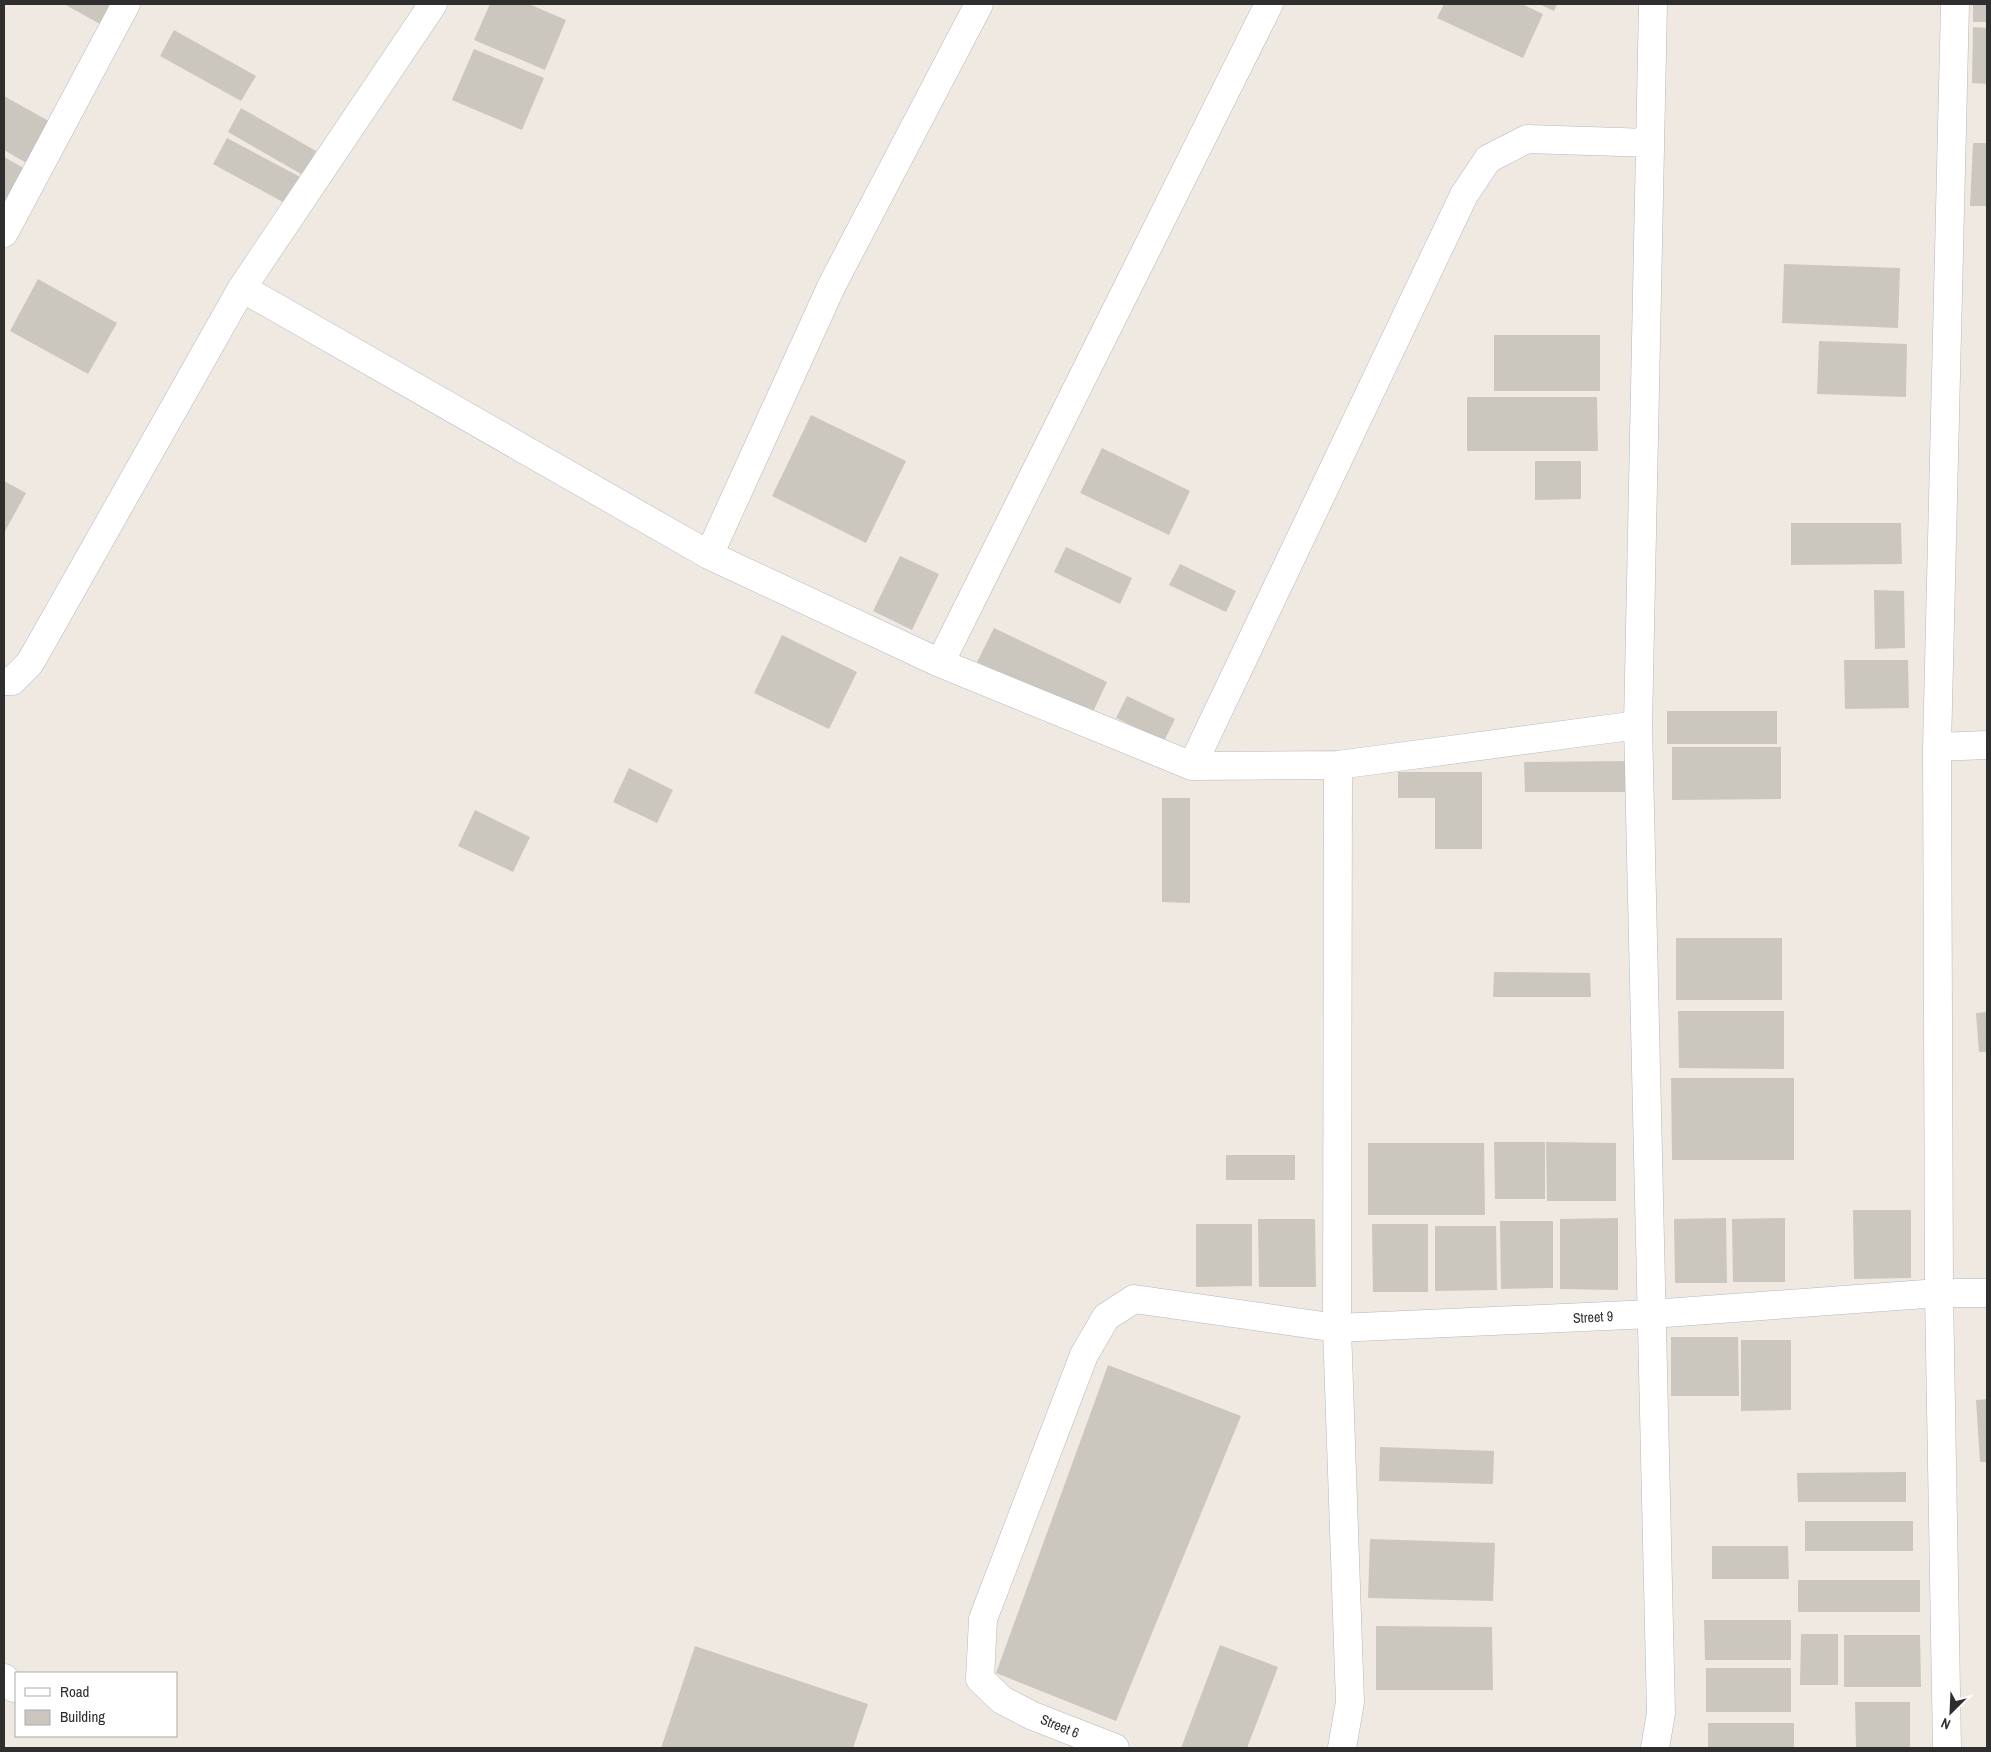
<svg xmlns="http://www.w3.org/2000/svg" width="1991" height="1752" font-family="'Archivo Narrow',sans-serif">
<rect width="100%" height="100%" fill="#efe9e1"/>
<path fill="#cbc7bf" d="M64,4h47l-11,20z
M490,4h39l37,16 -21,50 -71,-30z
M1444,4h78l21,10 -20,44 -86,-40z
M1539,4h18l-3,7z
M1973,4h14v18h-14z
M1973,27l14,1v56l-15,-1z
M174,30l82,46 -15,25 -81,-45z
M474,49l70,29 -22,52 -70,-30z
M4,96l50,28 -24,41 -26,-15z
M241,108l75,43 -13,24 -75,-43z
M227,138l77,41 -14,27 -77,-42z
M1973,143h14v63h-17z
M4,157l25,14 -25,40z
M1784,264l116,4 -2,60 -116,-5z
M38,279l79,44 -29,51 -78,-43z
M1494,335h106v56h-106z
M1819,341l88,3 -1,53 -89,-3z
M1467,397h130l1,54h-131z
M811,415l95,46 -40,82 -94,-47z
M1102,448l88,43 -21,44 -89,-42z
M1535,461h46v38l-46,1z
M4,481l22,12 -22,40z
M1791,523h110l1,41 -111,1z
M1066,547l66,31 -12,26 -66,-32z
M900,556l39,18 -27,56 -39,-19z
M1180,564l56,27 -10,21 -57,-27z
M1874,590l30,1 1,57 -30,1z
M994,628l113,54 -16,34 -114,-54z
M782,635l75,37 -28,57 -75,-36z
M1844,660h64l1,48 -64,1z
M1127,696l48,23 -11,22 -48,-23z
M1667,711h110v33h-110z
M1672,747h109v52l-109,1z
M1631,761v31h-106l-1,-30z
M629,768l44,22 -16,33 -44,-21z
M1398,772h84v77h-47v-51h-37z
M1162,798h28v105l-28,-1z
M475,810l55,27 -17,35 -55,-26z
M1676,938h106v62h-106z
M1494,972l96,1 1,24h-98z
M1678,1011h106v58l-105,-1z
M1987,1012v40h-8l-3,-39z
M1671,1078h123v82h-122z
M1494,1142h51v57h-50z
M1546,1142l70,1v58h-69z
M1368,1143h116l1,72h-117z
M1226,1155h69v25h-69z
M1853,1210h58v68l-57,1z
M1618,1218v72l-58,-1v-70z
M1726,1218l1,65h-52l-1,-64z
M1785,1218v64h-52l-1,-63z
M1258,1219h57l1,68h-57z
M1500,1221h53v67l-52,1z
M1196,1224h56v62l-56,1z
M1372,1224h56v68h-55z
M1435,1226h61l1,64 -62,1z
M1671,1337h67l1,59h-68z
M1741,1340h50v70l-50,1z
M1108,1365l133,51 -125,305 -120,-48z
M1987,1399v63h-7l-4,-62z
M1380,1447l114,4 -1,33 -114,-3z
M1906,1472v30h-108l-1,-29z
M1805,1521h108v30h-108z
M1370,1539l125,4 -2,58 -125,-3z
M1712,1546h76l1,33h-77z
M1798,1580h122v32h-122z
M1704,1620h87v40h-86z
M1376,1626l116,1 1,63h-117z
M1801,1634h37v51h-38z
M1844,1635h76l1,52h-77z
M1220,1645l58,22 -31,81h-66z
M695,1646l173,58 -15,44h-192z
M1706,1668h85v44h-85z
M1855,1702h55v46h-54z
M1708,1723h86v25h-86z"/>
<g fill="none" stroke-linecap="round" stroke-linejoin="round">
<defs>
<path id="minor" d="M1653,4l-15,721 23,988 -6,35
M4,233l122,-229
M242,288l467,267 231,108 252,103 146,-1 300,-40
M709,555l123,-270 147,-281
M940,663l329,-659
M4,681h8l18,-18 212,-375 191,-284
M1937,747l50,-2
M1338,765l-1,563 13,374 -8,46
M1192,766l272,-571 24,-36 39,-20 123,4
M4,1678l10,10
M1115,1748l-82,-32 -31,-16 -22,-21 3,-60 101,-264 22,-38 28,-18 203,29 314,-14 288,-21h48
M1947,1748l-8,-455 -2,-546 18,-743"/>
</defs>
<use href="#minor" stroke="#b4b7c1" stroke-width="29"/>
<use href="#minor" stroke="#fff" stroke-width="28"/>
</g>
<g text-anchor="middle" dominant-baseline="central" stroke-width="4.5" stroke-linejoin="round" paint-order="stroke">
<g font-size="14" fill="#2e2e2e" stroke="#fff">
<text transform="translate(1593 1317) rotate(-3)">Street 9</text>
<text transform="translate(1060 1726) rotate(22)">Street 6</text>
</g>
</g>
<rect width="1991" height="1752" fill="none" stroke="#2e2e2e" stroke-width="10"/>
<rect x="15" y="1672" width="162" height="65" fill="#ffffff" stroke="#ababab"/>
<rect x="25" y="1688" width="25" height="8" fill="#ffffff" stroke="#ababab"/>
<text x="60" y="1697" font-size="15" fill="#2e2e2e">Road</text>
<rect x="25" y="1710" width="25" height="15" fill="#cbc7bf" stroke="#ababab"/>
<text x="60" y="1722" font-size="15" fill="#2e2e2e">Building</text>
<g transform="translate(1951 1712) rotate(204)" stroke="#ffffff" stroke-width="4" paint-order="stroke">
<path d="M0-4L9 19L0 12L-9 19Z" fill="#2e2e2e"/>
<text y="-8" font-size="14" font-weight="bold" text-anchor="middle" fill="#2e2e2e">N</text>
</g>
</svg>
